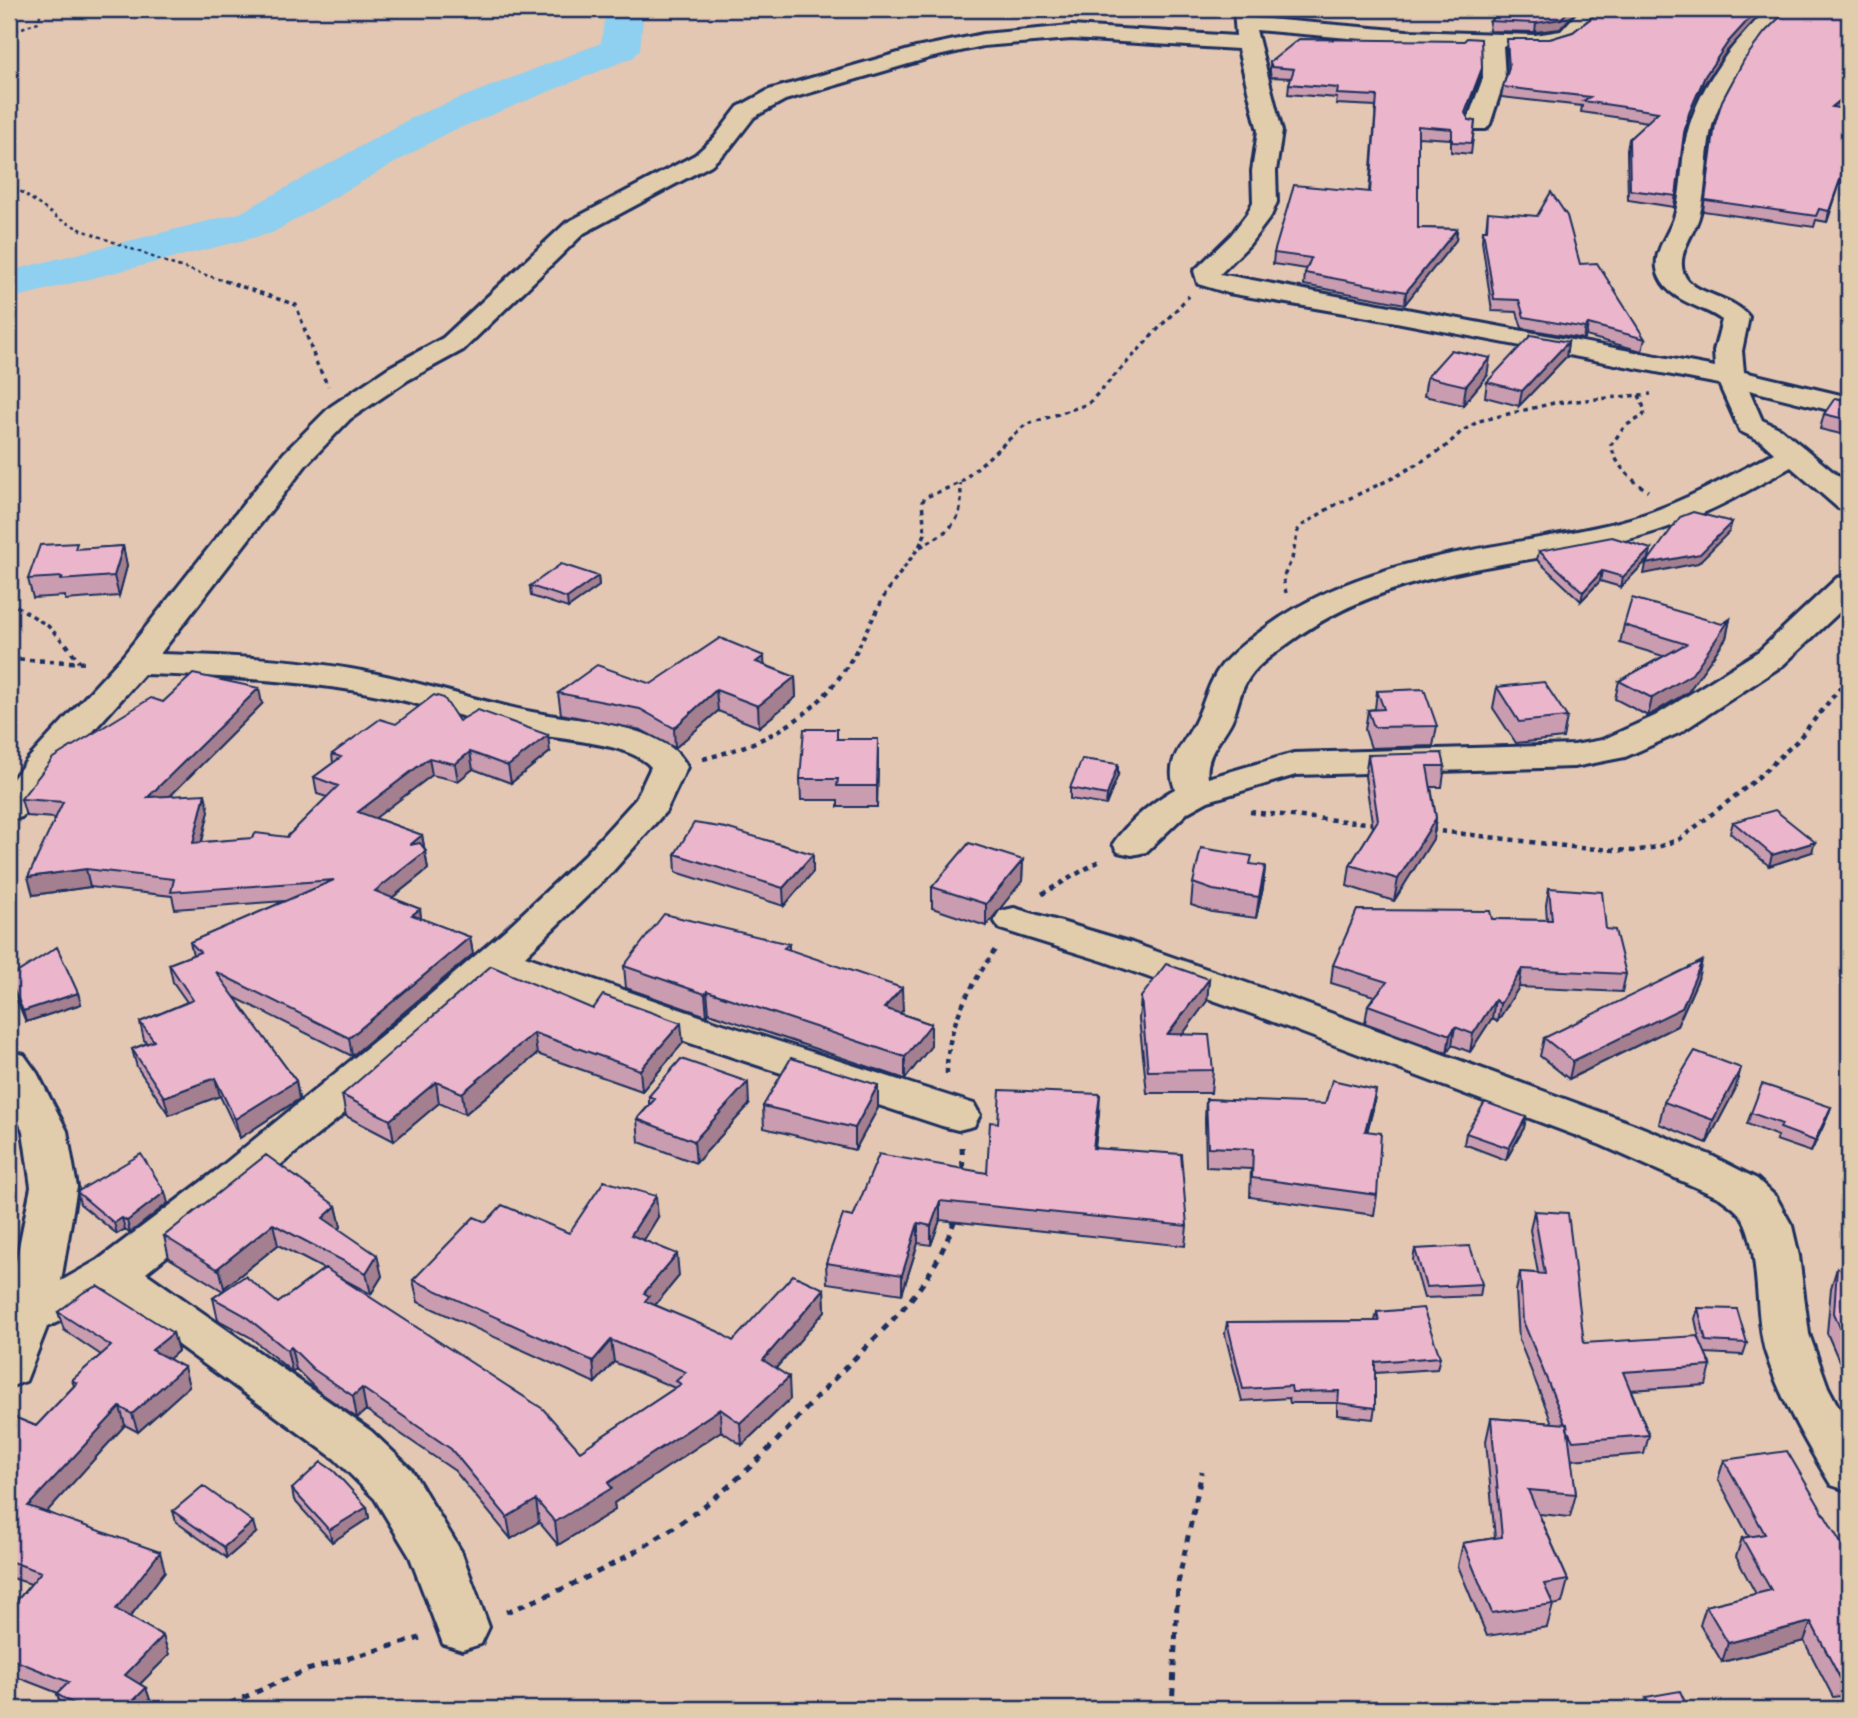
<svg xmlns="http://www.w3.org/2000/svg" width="1858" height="1718" font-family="Delius,sans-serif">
<rect width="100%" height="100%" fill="#e3c7b2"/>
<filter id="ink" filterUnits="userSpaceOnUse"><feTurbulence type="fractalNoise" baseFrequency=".0143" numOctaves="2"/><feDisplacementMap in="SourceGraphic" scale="14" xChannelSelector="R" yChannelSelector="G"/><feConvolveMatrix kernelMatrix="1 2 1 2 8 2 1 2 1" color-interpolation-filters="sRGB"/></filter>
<g filter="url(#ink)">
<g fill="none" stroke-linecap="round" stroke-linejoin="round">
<path fill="#8fcff0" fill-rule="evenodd" d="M606,9h38l-4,40 -6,8 -187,76 -175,100 -263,66v-28l231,-58 177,-98 184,-72z"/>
<defs>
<path id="minor" d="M1234,9h20l1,9 152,13 128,4 26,-4 20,-22h21c-30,42 -51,39 -99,37l2,32 -15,46 -4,5h-16l-4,-5 17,-46 -1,-32 -75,-3 -151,-13 26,101 -6,40 1,31 -6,14 -22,29 -29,29 495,93 -1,-16 8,-31c-20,-15 -51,-18 -62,-42 -11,-23 8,-41 14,-60 8,-24 7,-50 11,-74 10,-53 45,-99 83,-135h22c-7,11 -20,21 -29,31 -20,24 -38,52 -48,82 -9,31 -5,65 -14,95 -5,18 -26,40 -13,61 12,18 48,18 63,39l-7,34 2,21 105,25v18l-100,-25 13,30 19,9 68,56v25l-11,-2 -47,-41c-43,24 -87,49 -134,64 -125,39 -257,29 -367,111 -15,11 -34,23 -43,39 -8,12 -9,27 -15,39 -9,19 -28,35 -24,58l86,-25 280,-8 28,-5 53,-24 104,-65 78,-73 12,-3v28l-66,62 -102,67 -56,25 -51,10 -278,8 -88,26 -20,11 -42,40 -14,3 -14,-3 -5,-8c14,-21 40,-43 62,-55 -11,-28 8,-43 20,-67 10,-19 13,-40 27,-57 13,-15 29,-27 45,-38 103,-75 232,-76 352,-105 55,-14 105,-43 155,-69l-13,-12 -21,-10 -21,-47 -328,-63 -163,-28 -30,-9 -4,-13 37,-36 16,-21 6,-12 -1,-31 6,-40 -20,-82 -167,-10 -88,7 -54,12 -144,42 -31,17 -24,31 -19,17 -127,68 -121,117 -55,30 -58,39 -44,46 -146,189c70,2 143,5 212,19 54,11 106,28 160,39 42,9 136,11 155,55l-21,44 -53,60 -88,85 195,67 254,81 6,11 -6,11 -16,4 -16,-4 -252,-83 -188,-67 -162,141 -194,156 225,158 40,38 50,82 28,76 -8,17 -19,6 -19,-6 -33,-87 -35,-58 -40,-40 -223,-162 -65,30 -21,54 -17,6v-90l22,-110 -8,-56 -14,-30v-50l15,4 13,18 30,58 10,56 -16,94 37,-21 119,-90 192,-157 96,-83 80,-75 51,-56 15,-32c-20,-24 -87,-27 -117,-33 -56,-11 -110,-31 -166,-41 -73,-13 -149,-17 -224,-19l-91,102 -31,41 -13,3v-36l18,-24 96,-104 161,-203 46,-46 58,-39 55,-30 123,-115 129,-68 19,-17 24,-31 31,-17 147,-42 67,-14 88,-8 165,10z
M1014,908l118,35 152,53 349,128 77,31 47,24 19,18 16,29 7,30 10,78 19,53 21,40v64l-18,-6c-25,-42 -50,-85 -65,-131 -12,-38 -5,-109 -25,-138 -5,-7 -14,-13 -21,-18l-119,-53 -346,-130 -152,-54 -103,-32 -6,-9 6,-9z"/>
</defs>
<use href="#minor" stroke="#1b2f5e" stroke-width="6"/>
<path stroke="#1b2f5e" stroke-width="2.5" stroke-dasharray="3.5 3.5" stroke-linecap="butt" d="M9,33l29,-11 4,-13
M9,183l50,36 23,11 89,34 60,19"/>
<path stroke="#1b2f5e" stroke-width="3.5" stroke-dasharray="4.5 4.5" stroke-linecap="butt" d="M225,281l71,24 20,57 12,24
M1639,395l6,16 -2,5 -18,10 -14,19c5,21 19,34 37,46
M920,547c32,-18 45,-25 40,-64
M1286,593l-3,-15 9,-19 6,-29 5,-5 28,-18 64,-30 49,-29 17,-16 18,-11 75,-18 97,-9
M9,601l39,25 19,20
M859,646l27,-53 33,-46 6,-13 -3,-32 4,-5 34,-14 65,-58 63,-21 101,-108"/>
<path stroke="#1b2f5e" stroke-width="4.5" stroke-dasharray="5 5" stroke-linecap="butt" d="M66,644l13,18
M9,659l79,4
M703,759c72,-18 122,-47 157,-115
M1250,812l127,12
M1431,830l150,18 52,3 25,-4 22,-8 73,-57 44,-41 52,-64
M1042,894l59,-34
M947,1074c-1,-49 23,-86 49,-126"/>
<path stroke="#1b2f5e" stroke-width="5" stroke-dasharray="7 7" stroke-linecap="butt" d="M962,1147l1,26
M506,1612c88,-33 173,-79 242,-143 33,-30 61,-65 92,-96 52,-53 92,-84 116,-157
M217,1709l90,-39 113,-32
M1172,1709l6,-126 24,-111"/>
<use href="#minor" fill="#e1ccab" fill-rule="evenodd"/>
</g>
<path fill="#ca9caf" stroke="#1b2f5e" stroke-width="2" fill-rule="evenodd" d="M1503,9h75l-18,20 -25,3 -46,-1 1,-10z
M1598,9h167l-39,43 -23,34 -16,38 -3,14 -10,69 -46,-7 -1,-50 2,-11 19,-17 -67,-10 1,-6 -81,-9 2,-10 4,-14 -1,-24 1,-10h43l23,-7 22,-17z
M1270,62l212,6 -2,10 -14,37 3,5 6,1 -4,33 -20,-2v-13l-33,-2v91l39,1 -1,11 -51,64 -101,-19 1,-12 2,-4 -34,-5 1,-11 95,-61 7,-86 -40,-2 1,-6 -49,-4 1,-10 2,-6 -20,-1 -1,-5z
M1849,101l-9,8 4,62 -17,51 -11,-2 -2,7 -111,-16 12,-87z
M1488,212l92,52 65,75 -3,12 -56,-15 -3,3 -61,-11 -5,-16 -25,-1 -10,-70 1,-11h3z
M1568,342l-2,15 -47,49 -34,-9 2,-15z
M1487,376l-24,29 -39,-9 3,-19z
M1849,379v17l-3,-3z
M1849,401v35l-29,-7 4,-15z
M123,546l4,20 -8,30 -54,4v-4l-32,2 -5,-19 51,-30z
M1651,549l-2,9 -28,29 -21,-6 -19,20 -44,-41 2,-9z
M598,576l1,10 -31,22 -37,-12 -1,-10z
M1730,619l-4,19 -38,54 -40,24 -33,-17 4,-18 44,-25 -43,-13 4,-18 98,-1z
M765,665l30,12 1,20 -37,30 -41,-16 -43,37 -34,-18 -80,-16 -3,-21 93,-9z
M1497,687l70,30 -4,21 -47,5 -23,-35z
M1377,691l60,35 -4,20 -62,2 -6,-18 3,-20 7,-1z
M163,702l99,2 -92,92 39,15 -7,31 85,-5 40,-40 -10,-3 -3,-17 19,-14 -1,-9 64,-30 63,-3 91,31 -39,31 -38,-14 -15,12 -26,-6 -57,43 47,17 6,34 -36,29 28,11 1,10 49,18 3,17 -121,102 -118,-59 62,84 3,18 -59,39 -20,-42 -51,19 -32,-48 -5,-18 15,-6 -3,-3 -4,-18 47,-20 -14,-20 -4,-18 24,-9 -3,-13 95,-41 -110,8 -3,-13 -82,-9 -57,8 22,-77 -29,-2 -5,-17z
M838,739l40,20 -1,48h-39v-7h-37l-1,-21z
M1368,755l77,11 -3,21h-11l5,31 -3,21 -39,62 -47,-15 3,-21 23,-37 -8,-52z
M1849,766v23l-7,-2 4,-16z
M1118,775l-12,30 -36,-6v-11z
M1733,822l79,30 -43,14 -39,-33z
M675,854h138v18l-29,34 -108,-34z
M1023,860l-1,21 -36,45 -54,-18v-21z
M1265,866l-2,22 -7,30 -44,-6 -21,-7 2,-22z
M1549,888l57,41 20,45 -4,18 -103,-5 -22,35 -5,-4 -22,34 -18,-7 -5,8 -82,-30 3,-18 6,-9 -43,-13 2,-18 159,-46 55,1 -1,-15z
M789,944v6l114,60 -3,3 31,11v22l-26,33 -196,-66 -2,3 -81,-28 -2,-22z
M9,978l69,15 3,11 -55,18 -14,-33z
M1209,979l-2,22 -25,34 31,35 -2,23h-64l-8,-74 2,-22z
M1698,979l-21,47 -108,53 -29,-23 4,-18z
M593,1009l90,34 -41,48 -105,-37 -72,60 -26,-11 -45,38 -48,-25 -4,-21z
M1735,1090l-28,53 -48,-19 5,-22z
M649,1096l100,9 -53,58 -57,-21 -2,-23 12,-14z
M1206,1099l167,10 -6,23 10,63 -3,20 -124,-18 1,-28 -45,-2 -1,-48z
M763,1106l115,2 -23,42 -91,-22z
M1831,1107l-4,11 -16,34 -35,-12 2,-4 -31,-12 4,-11z
M1099,1113l-4,35 92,78 -2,20 -245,-26 -9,25 -13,-2 -16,51 -75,-11 -1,-20 27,-46 134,-44 11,-50z
M1526,1117l-2,11 -18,32 -42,-16 2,-11z
M77,1192l91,11 -38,30 -5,-4 -8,5 -37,-30z
M336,1206l5,21 -2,2 43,47 -11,18 -32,-17 241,174 95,-63 -61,-26 -19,21 -177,-81 -5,-22 73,-58 83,11 89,-16 -14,23 35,36 -24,29 78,36 91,-52 1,22 -49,57 14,31 -48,46 -21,-14 -107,72 1,7 -57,35 -19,-23 -28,17 -56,-68 -89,-61 -9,8 -39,-27 -22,-22 -4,3 -42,-35 -32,-17 -5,-22 10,-7 -54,-33 -5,-22zM278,1245l46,24 -46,34 -54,-13v-2z
M1534,1211l50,132 116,-1 -5,-23 3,-11 49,35 -4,12 -38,-2 6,13 -5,19 -75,5 18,45 -5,19 -73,6 5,34 -6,23 -31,-3 29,66 -6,23 -9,2 -6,22 -60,9 -29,-70 5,-23 32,-5 -9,-97 5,-23 61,5 -33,-83 -3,-49 4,-19 18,1 -8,-43z
M1415,1249l67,35 -2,12 -56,2 -11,-38z
M1837,1268l12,3v105l-3,1 -19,-44 4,-45z
M58,1312l115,21 5,18 -9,8 20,27 -51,46 -13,-7 -79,87 119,59 -35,46 33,19 6,19 -29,29 6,4 6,18 -3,3h-87l-5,-15 1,-1 -49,-19v-64l22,-26 -22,-7v-162l27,11 38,-40 -2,-6 29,-25 -37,-25z
M1377,1312l63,45 -3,12 -62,4v35l-2,11 -36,-4v-12h-47l-1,-5 -47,3 -17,-67 2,-12 148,-1z
M1724,1460l125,97v138l-16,2 -29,-56 -82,21 -22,-37 6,-19 50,-12 -20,-37 6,-19 7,-1 -31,-58z
M292,1489l75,18 2,11 -37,24 -38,-42z
M173,1511l83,22 -29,25 -51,-36z
M1646,1697l42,12h-45z"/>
<path fill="#a47f8f" stroke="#1b2f5e" stroke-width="2" d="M1570,9h8l-18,20 -25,3 1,-9z
M1758,9h7l-39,43 -23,34 -16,38 -5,19 7,-30 16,-37 23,-34z
M1482,68l-2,10 -16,45 1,-10z
M1849,93v8l-20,16 3,-10z
M1849,157v8l-5,6 -17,51 2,-11 18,-51z
M1457,229l-1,11 -51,64 1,-12z
M1588,324l-2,12 -3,3 2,-11z
M1568,342l-2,15 -47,49 3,-15z
M1490,358l-3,18 -24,29 3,-19z
M1732,522l-3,10 -31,31 -54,11 2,-10z
M123,546l4,20 -8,30 -5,-20z
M1651,549l-2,9 -28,29 2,-10z
M1602,571l-2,10 -19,20 2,-9z
M598,576l1,10 -31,22 -1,-10z
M1730,619l-4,19 -38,54 -40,24 4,-18z
M764,656l1,20 -9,-14z
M795,677l1,20 -37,30 -1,-21z
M259,688l3,16 -110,110 -4,-17z
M716,690l2,21 -43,37 -1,-20z
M548,735l2,17 -39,31 -3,-17z
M878,739v20l-1,48v-21z
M470,752l3,17 -15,12 -3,-17z
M429,758l3,17 -71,54 -3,-17z
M1118,764v11l-12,30 1,-10z
M205,794l4,17 -12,49 -4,-17z
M1436,818l-3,21 -39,62 4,-22z
M422,835l6,34 -49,39 -4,-17 35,-46z
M1815,842l-3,10 -43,14 3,-11z
M813,854v18l-29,34 -1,-18z
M1023,860l-1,21 -36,45v-22z
M1265,866l-2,22 -7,30 3,-21z
M86,869l4,18 -57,8 -5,-18z
M420,909l2,18 -10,-12z
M470,937l3,17 -121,102 -3,-18z
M1702,961l-4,18 -21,47 -108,53 4,-18z
M1522,969l-3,18 -22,35 3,-18z
M1209,979l-2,22 -41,56 2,-23z
M902,988l1,22 -18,20 -1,-22z
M707,991l2,22 -2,3 -2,-22z
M78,993l3,11 -55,18 -3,-11z
M1495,1000l-3,18 -22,34 3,-18z
M681,1023l2,20 -41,48 -2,-21z
M931,1024v22l-26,33v-22z
M1455,1027l-3,18 -5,8 3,-18z
M534,1033l3,21 -72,60 -3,-21z
M1741,1068l-6,22 -28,53 6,-23z
M215,1078l5,18 -51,19 -5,-18z
M296,1081l3,18 -59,39 -5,-19z
M436,1082l3,21 -45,38 -4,-21z
M748,1082l1,23 -53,58 -2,-22z
M878,1085v23l-23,42v-22z
M1376,1090l-3,19 -11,42 3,-20z
M1100,1094l-1,19 -7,54 1,-19z
M1831,1107l-4,11 -16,34 4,-11z
M1526,1117l-2,11 -18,32 3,-12z
M165,1192l3,11 -38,30 -3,-12z
M656,1196l2,21 -25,40 -2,-22z
M940,1201v19l-9,25v-19z
M336,1206l5,21 -13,12 -5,-21z
M122,1218l3,11 -8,5 -3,-11z
M918,1223v20l-16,51v-19z
M273,1224l5,21 -54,43 -4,-17 -2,-3z
M677,1254l2,22 -28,34 -4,13 -3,-30z
M377,1255l5,21 -11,18 -5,-21z
M824,1289l1,22 -61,71 -1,-22z
M173,1333l5,18 -20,18 -6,-19z
M611,1340l3,22 -19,21 -2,-22z
M291,1347l5,22 -4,3 -5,-22z
M184,1367l5,19 -51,46 -6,-18z
M789,1377l1,22 -48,46 -2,-22z
M362,1388l4,22 -9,8 -4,-22z
M120,1407l5,18 -90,100 -7,-19z
M720,1409l1,22 -107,72 1,7 -57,35 -3,-23 53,-39z
M536,1500l3,22 -28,17 -4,-22z
M367,1507l2,11 -37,24 -3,-12z
M253,1522l3,11 -29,25 -3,-11z
M160,1552l5,19 -43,56 -6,-18z
M1811,1622l-7,19 -82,21 6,-19z
M163,1636l6,19 -38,38 -6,-18z
M146,1688l6,18 -3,3h-24z"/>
<path fill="#ebb5cc" stroke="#1b2f5e" stroke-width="2" d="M1503,9h67l-9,10 -25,4 -46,-2z
M1598,9h160l-30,33 -23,34 -16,37 -5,20 -8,63 -46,-6 -1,-51 29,-27 -75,-11 7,-4 -87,-10 6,-19 -2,-29h43l23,-7 22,-17z
M1788,9h61v84l-17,14 17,3v47l-2,3 -18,51 -10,-2 -3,7 -111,-16 10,-76 7,-23 22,-41 21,-28z
M1467,38l14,1 1,29 -17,45 4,7 6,1 -3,22 -20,-1v-13l-34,-3v102l39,1 -51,63 -101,-19 6,-15 -37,-5 20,-68 76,7 7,-96 -40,-2 1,-6 -49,-4 5,-15 -22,-2 -2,-5 29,-23 165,2z
M1551,192l16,24 13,48 17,-1 48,76 -57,-15 -3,4 -61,-11 -5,-17 -25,-1 -11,-69h4l1,-18 49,4z
M1531,335l37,7 -46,49 -35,-9z
M1451,350l39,8 -24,28 -39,-9z
M1835,398l14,3v19l-25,-6z
M1693,512l39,10 -32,32 -54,10 34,-47z
M1612,537l39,12 -28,28 -21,-6 -19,21 -44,-41z
M77,543l-2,6 48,-3 -9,30 -53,4 1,-3 -34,2 12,-34z
M561,564l37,12 -31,22 -37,-12z
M1632,598l90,26 8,-5 -38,55 -40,24 -33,-17 67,-37 -62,-19z
M720,638l44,18 -8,6 39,15 -37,29 -42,-16 -42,38 -34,-19 -82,-16 39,-28 54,19z
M193,674l66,14 -111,109 57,-3 -12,49 59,-5 4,-5 31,4 51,-51 -24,-9 27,-20 -9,-3 48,-35 16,5 38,-29 10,3 15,23 19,-11 70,25 -40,31 -38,-14 -15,12 -26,-6 -71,54 64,23 -12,10 10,-2 6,8 -51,40 45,18 -8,6 58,22 -121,101 -133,-66 80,109 -61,38 -20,-41 -51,19 -32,-48 22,-8 -14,-19 53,-22 -24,-36 31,-12 -10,-10 144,-62 -163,12 3,-13 -88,-10 -58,8 35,-75 -42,-3 32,-41 98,-60 12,4z
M1544,682l23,35 -48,5 -22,-35z
M1424,689l13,37 -63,1 -6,-17 16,-1 -7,-18z
M804,729h33v10h41l-1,47h-40l1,-7h-38z
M1442,753l3,13h-18l9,52 -38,61 -48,-14 28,-45 -10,-65z
M1082,759l36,5 -11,31 -37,-7z
M1775,810l40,32 -43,13 -39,-33z
M694,823l32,5 87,26 -30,34 -108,-34z
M969,843l54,17 -37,44 -54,-17z
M1201,848l51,8 -2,8 15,2 -6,31 -46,-7 -20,-7z
M1549,888l53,4 4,37 9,1 11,44 -104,-5 -22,35 -5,-4 -22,34 -18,-7 -5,8 -82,-30 19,-23 -54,-17 24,-55 133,1 2,8 60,1z
M664,914l125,30 -5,4 118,40 -18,20 47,16 -26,33 -198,-66 -2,3 -81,-28z
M57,947l21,46 -55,18 -14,-33z
M1702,961l-20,47 -109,53 -29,-23z
M1166,964l43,15 -41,55 41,1 4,35 -65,1 -7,-74z
M491,966l102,43 10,-14 78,28 -41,47 -106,-37 -72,60 -26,-11 -46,38 -48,-25z
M1695,1051l46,17 -28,52 -49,-18z
M791,1058l87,27 -23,43 -92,-22z
M681,1059l67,23 -54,59 -57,-22 18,-20 -6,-3z
M1332,1080l44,10 -11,41 16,2 -4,62 -125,-17 1,-29 -45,-2 -2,-48 119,5z
M1762,1084l69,23 -16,34 -35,-13 2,-4 -31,-11z
M1000,1090l100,4 -7,54 88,6 6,72 -247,-25 -9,25 -13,-3 -16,52 -76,-12 17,-48 10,2 26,-63 108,19 3,-51 8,1z
M1485,1102l41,15 -17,31 -43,-15z
M141,1154l24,38 -38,29 -5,-3 -8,5 -37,-31z
M266,1155l70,51 -13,12 54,37 -11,18 -93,-49 -55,44 2,3 -56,-35z
M604,1181l52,15 -25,39 46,19 -33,39 5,3 -4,5 72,30 16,10 60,-66 31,14 -61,71 26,17 -49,46 -20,-14 -112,74 4,5 -57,34 -19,-22 -29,17 -56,-68 -89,-61 -9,8 -40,-27 -22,-22 -4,3 -43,-35 -31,-17 32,-22 33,27 47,-35 218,141 37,42 101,-67 -5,-3 10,-9 -75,-32 -18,21 -180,-81 61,-63 12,5 16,-17 67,28z
M1534,1211l34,2 16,130 114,-7 13,30 -88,6 26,63 -76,6 -6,-12v-5h-2l-42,-103 -3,-49 25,2z
M1470,1246l12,38 -56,3 -11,-38z
M1837,1268l12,3v78l-15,-36z
M98,1286l75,47 -21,17 32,17 -52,47 -12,-7 -92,99 132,46 -44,57 47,27 -38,39 21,13 -21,21h-43l-25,-15 12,-12 -60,-24v-48l32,-38 -32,-11v-146l27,11 41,-43 -5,-3 39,-34 -53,-34 26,-20z
M1423,1308l17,49 -65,5v46l-37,-5 1,-12 -47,1 -1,-6 -48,3 -16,-67 152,-1 -2,-9z
M1698,1308l39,1 10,34 -41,-2z
M1491,1418l76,6 9,70 -48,-4 40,90 -24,4 9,20 -61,9 -29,-70 39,-6z
M1787,1451l62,106v119l-9,2 -29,-56 -83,21 -22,-37 65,-16 -29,-52 23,-4 -41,-74z
M321,1462l13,9 33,36 -38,23 -37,-41z
M203,1486l50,36 -29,25 -51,-36z
M1680,1691l8,18h-36l-6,-12z"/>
</g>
<rect width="1858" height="1718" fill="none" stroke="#e1ccab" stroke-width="35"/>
<rect x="18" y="18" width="1823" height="1683" fill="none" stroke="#1b2f5e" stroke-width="2.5" filter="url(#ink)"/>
</svg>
